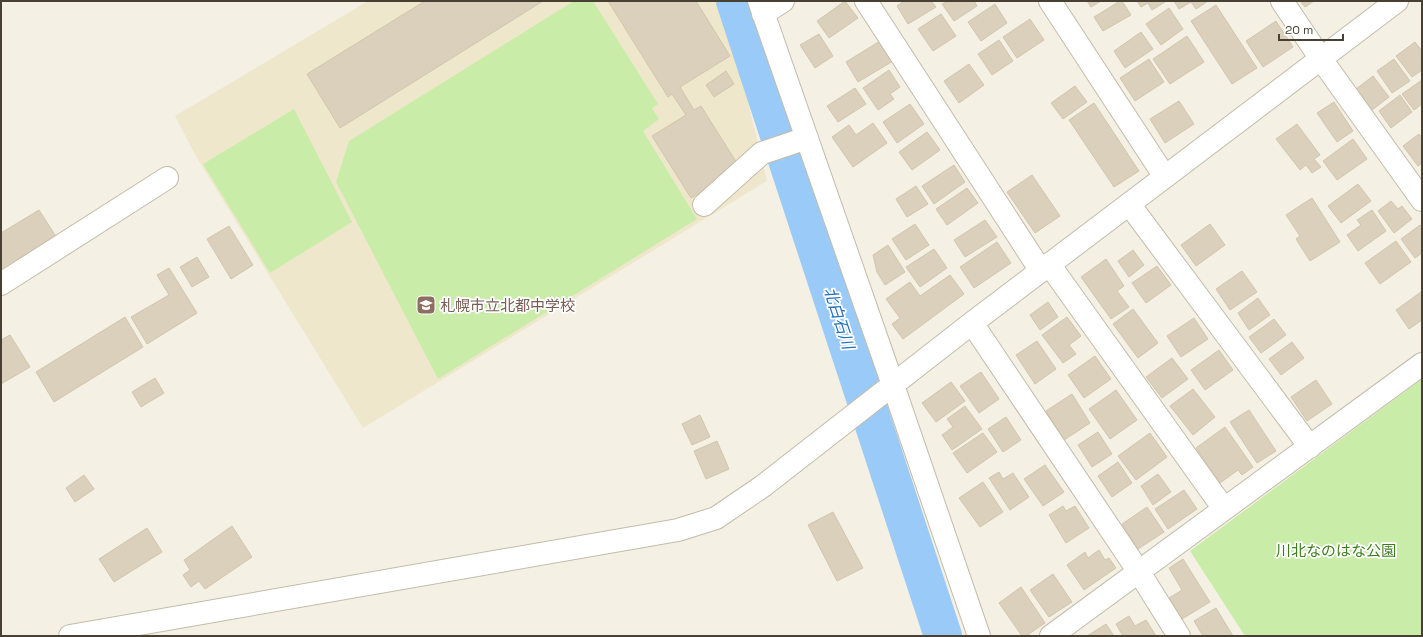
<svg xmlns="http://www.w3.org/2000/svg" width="1423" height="637" font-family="'Space Grotesk','Noto Sans JP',sans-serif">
<rect width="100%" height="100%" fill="#f4f0e4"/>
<path fill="#efe7cc" d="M368,1h348l25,72 26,108 -404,247 -169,-275 -19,-37z"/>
<path fill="#c9eda8" d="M574,1h19l65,103 -6,4 7,11 -16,12 54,88 -259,160 -102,-197 13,-41z
M294,109l58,113 -82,51 -67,-109z
M1422,379v257h-177l-55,-85z"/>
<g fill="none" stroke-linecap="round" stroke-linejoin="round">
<path stroke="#9acbf8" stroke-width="38" d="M735,1l208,635"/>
</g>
<path fill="#dad0bb" stroke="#d2c5ab" d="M425,1h118l-203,127 -33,-54z
M608,1h88l34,55 -50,31 14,23 7,-4 39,62 -49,30 -39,-62 34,-21 -14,-21 -4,3z
M845,1l13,17 -29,20 -12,-17z
M904,1h27l5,6 -28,17 -11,-18z
M948,1h26l3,5 -23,15 -12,-17z
M1087,1h14l-10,6z
M1120,1h2l9,14 -28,16 -9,-14z
M1137,1h27l1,1 -13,8 -4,-7 -7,4z
M1174,1h34l-12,8 -5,-7 -12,7z
M1300,1h14l-9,6z
M995,4l12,19 -26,18 -13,-19z
M1216,5l41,63 -25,16 -41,-63z
M1169,8l14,21 -22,16 -15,-21z
M941,14l15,22 -23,15 -15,-22z
M1030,19l14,21 -27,18 -14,-21z
M1276,21l17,26 -30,20 -17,-26z
M1141,32l12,17 -28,19 -11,-17z
M819,34l14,22 -18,12 -15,-23z
M1187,36l17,26 -34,22 -17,-25z
M999,40l14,21 -21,14 -14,-21z
M880,41l13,20 -35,21 -12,-20z
M1415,42l7,9v19l-10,7 -16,-21z
M1149,59l15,23 -29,19 -15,-23z
M1394,59l16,22 -18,12 -15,-22z
M969,64l15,21 -25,18 -15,-22z
M889,70l11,17 -10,7 4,5 -16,11 -15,-22z
M726,71l8,13 -20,13 -8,-12z
M1373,76l16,21 -17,13 -16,-21z
M1422,80v24l-8,6 -12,-16z
M1075,86l12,16 -24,17 -12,-16z
M855,88l11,16 -28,18 -11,-16z
M1400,95l12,17 -21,16 -12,-17z
M1179,101l15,23 -29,19 -15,-24z
M1334,102l19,29 -16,11 -20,-29z
M1094,103l45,68 -25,16 -45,-67z
M910,104l14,20 -27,19 -14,-21z
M873,123l14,20 -34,24 -21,-30 17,-12 7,10z
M1297,124l23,31 -6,4 7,8 -9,6 -6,-8 -6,5 -24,-31z
M927,132l13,18 -28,20 -13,-18z
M1419,134l3,4v25l-4,3 -15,-20z
M1353,139l14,20 -30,21 -14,-19z
M954,165l11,17 -31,22 -12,-18z
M1032,175l28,41 -25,17 -28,-41z
M1358,184l13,17 -30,22 -13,-17z
M916,186l12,18 -21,13 -11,-18z
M967,188l11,15 -31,22 -11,-16z
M1312,198l28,44 -30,19 -14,-22 4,-3 -14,-21z
M1391,201l7,8 4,-3 10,13 -18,14 -16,-22z
M39,210l18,28 -56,34v-39z
M1372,210l14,21 -28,20 -11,-16 14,-10 -4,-5z
M985,220l12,17 -32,20 -11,-17z
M915,224l14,21 -23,15 -14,-21z
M1210,224l15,21 -29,21 -15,-21z
M1420,225l2,2v26l-7,5 -14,-19z
M229,226l24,39 -22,14 -24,-40z
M1396,241l15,21 -31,22 -15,-21z
M997,242l14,21 -37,25 -14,-21z
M888,245l17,27 -20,13 -8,-13 -4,-17z
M934,249l13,19 -27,19 -14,-20z
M1133,250l11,15 -15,12 -11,-16z
M197,257l12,20 -17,10 -12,-20z
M1106,259l18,27 -7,5 12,16 -18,12 -30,-42z
M1157,266l14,19 -25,18 -14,-20z
M169,268l28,45 -50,31 -16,-27 38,-22 -12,-20z
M1242,271l15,21 -27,18 -14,-21z
M950,275l14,19 -61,45 -11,-15 8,-6 -14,-19 24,-17 10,14z
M1421,292l1,2v26l-13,9 -13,-19z
M1258,298l12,17 -21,15 -11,-17z
M1048,302l10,15 -18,13 -10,-15z
M1133,309l25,34 -20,15 -25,-34z
M125,317l18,30 -89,55 -18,-30z
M1067,317l14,19 -12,9 7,9 -13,9 -21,-28z
M1194,318l14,21 -27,18 -14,-21z
M1274,319l12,16 -25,18 -12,-16z
M10,335l20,32 -29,17v-44z
M1037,341l19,28 -21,15 -19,-29z
M1292,342l12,16 -23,17 -12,-16z
M1219,350l14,20 -28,20 -14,-20z
M1095,356l16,23 -27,19 -16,-23z
M1172,358l16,21 -26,19 -16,-21z
M981,372l18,27 -20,14 -19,-27z
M155,378l9,15 -23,14 -9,-15z
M1316,380l16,24 -25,17 -16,-24z
M951,382l14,19 -29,21 -14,-19z
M1193,389l22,28 -22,18 -23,-29z
M1116,390l21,30 -27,19 -21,-30z
M1072,394l18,29 -26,17 -18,-29z
M965,406l17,23 -30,21 -10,-15 11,-8 -6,-8z
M1249,410l27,41 -19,12 -27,-41z
M700,415l10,22 -18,8 -10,-21z
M1006,417l15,23 -18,12 -15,-23z
M1225,427l28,40 -11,8 -4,-5 -18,13 -24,-35z
M1098,432l14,22 -20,13 -14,-22z
M983,433l14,19 -30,21 -14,-20z
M1150,433l17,24 -31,23 -18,-24z
M717,441l12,28 -23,10 -12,-28z
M1118,462l14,21 -20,14 -14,-21z
M1045,465l19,27 -21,14 -19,-27z
M999,472l4,7 10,-6 16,24 -19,13 -21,-32z
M1158,474l13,18 -18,13 -12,-19z
M84,475l10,14 -19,13 -9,-14z
M983,482l20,30 -23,15 -21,-29z
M1184,490l13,19 -29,20 -13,-20z
M1063,506l3,5 9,-5 14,22 -23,15 -17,-28z
M1147,507l17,25 -26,17 -16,-25z
M833,512l30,56 -26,13 -29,-56z
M232,526l20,31 -47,32 -6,-8 -8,6 -8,-12 7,-5 -6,-10z
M147,528l15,24 -48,30 -15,-23z
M1099,550l6,10 4,-2 7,10 -32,22 -17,-25 18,-13 3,6z
M1183,559l27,43 -28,17 -13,-21 13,-8 -13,-22z
M1053,574l19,28 -23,15 -19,-27z
M1021,587l24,36 -19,13h-4l-23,-33z
M1216,608l17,28h-30l-9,-15z
M1129,616l6,10 11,-6 10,16h-33l-7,-12z
M1106,624l8,12h-27z"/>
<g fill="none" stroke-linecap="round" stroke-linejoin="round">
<defs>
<path id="minor" d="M759,1l134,384 86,251
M866,1l175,270
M1050,1l115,176
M1282,1l39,58 101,141
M763,14l20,-13
M1129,204l181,243
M704,205l58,-52 45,-15
M1049,264l175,245
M1,284l166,-106
M972,323l167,249 40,64
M70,636l608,-106 38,-12 47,-32 209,-163 425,-322
M1051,636l371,-272"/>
</defs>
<use href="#minor" stroke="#c3bca9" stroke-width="24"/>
<use href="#minor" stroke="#fff" stroke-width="22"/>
</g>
<defs>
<symbol id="school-square" viewBox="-11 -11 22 22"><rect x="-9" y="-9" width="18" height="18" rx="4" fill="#8d6e63" stroke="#fff"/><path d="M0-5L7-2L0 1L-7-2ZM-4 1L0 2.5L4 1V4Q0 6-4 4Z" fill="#fff"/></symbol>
</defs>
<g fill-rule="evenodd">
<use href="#school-square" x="415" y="294" width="22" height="22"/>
</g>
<g text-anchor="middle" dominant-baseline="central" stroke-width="3.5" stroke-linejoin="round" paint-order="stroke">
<g font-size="15" fill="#785e54" stroke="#fff" text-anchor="start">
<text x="440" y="305">札幌市立北都中学校</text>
</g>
<g font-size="15" fill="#3e7e21" stroke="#fff">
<text x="1336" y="550">川北なのはな公園</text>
</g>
<g font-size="16" font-style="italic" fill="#2272bd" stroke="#fff">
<text transform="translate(839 318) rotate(72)">北白石川</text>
</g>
</g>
<rect width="1423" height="637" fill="none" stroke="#474033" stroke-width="4"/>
<path d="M1279 34v6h64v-6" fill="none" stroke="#474033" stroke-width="2"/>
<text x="1285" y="34" font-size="12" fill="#474033" stroke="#ffffff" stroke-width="3" paint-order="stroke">20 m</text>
</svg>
